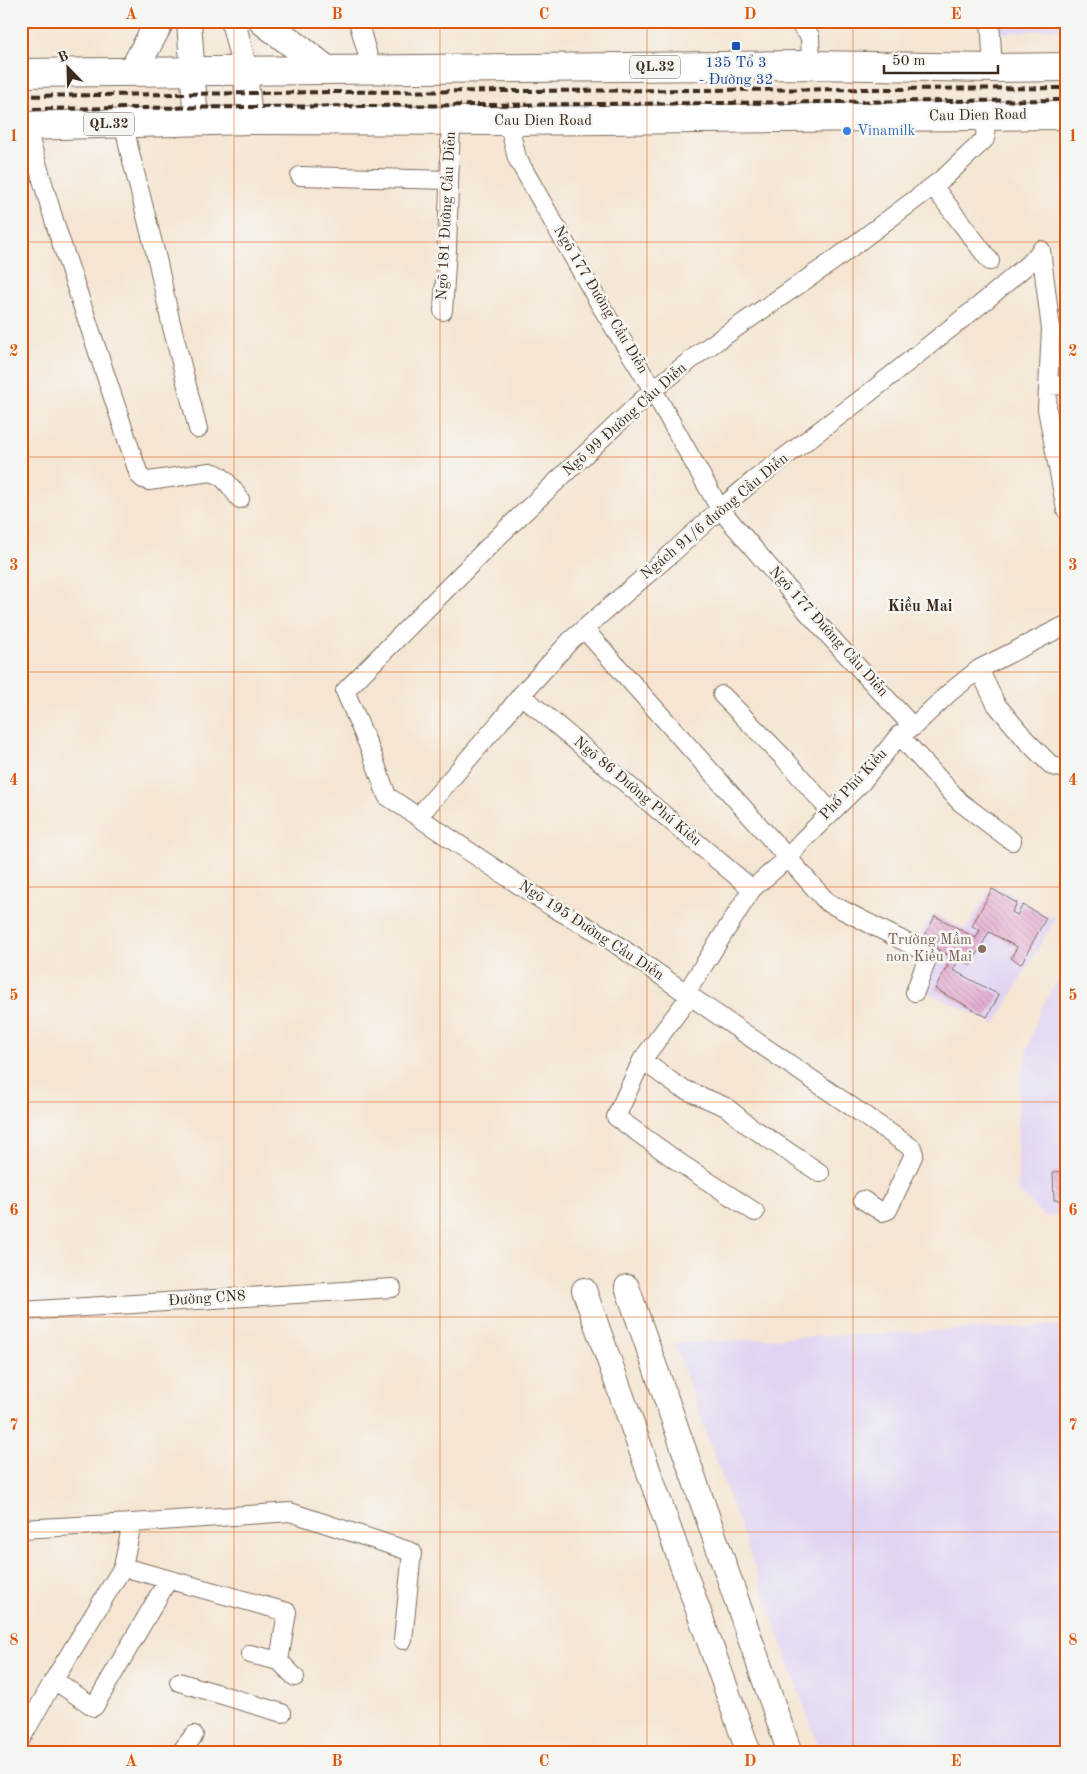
<svg xmlns="http://www.w3.org/2000/svg" width="1087" height="1774" font-family="'Old Standard TT',serif">
<defs>
<pattern id="building-back-hatch" width="6" height="6" patternUnits="userSpaceOnUse" patternTransform="scale(1.25)"><rect width="6" height="6" fill="#e6add3"/><path d="M-1 5l2 2M0 0l6 6M5-1l2 2" fill="none" stroke="#bc8dab"/></pattern>
</defs>
<rect width="100%" height="100%" fill="#f6f6f2"/>
<filter id="ink" filterUnits="userSpaceOnUse"><feTurbulence type="fractalNoise" baseFrequency=".02" numOctaves="2"/><feDisplacementMap in="SourceGraphic" scale="10" xChannelSelector="R" yChannelSelector="G"/><feConvolveMatrix kernelMatrix="1 2 1 2 8 2 1 2 1" color-interpolation-filters="sRGB"/></filter>
<filter id="wash" filterUnits="userSpaceOnUse"><feTurbulence type="fractalNoise" baseFrequency=".0096" numOctaves="4" result="noise"/><feDisplacementMap in="SourceGraphic" scale="20" xChannelSelector="R" yChannelSelector="G"/><feGaussianBlur stdDeviation="1.12" result="paint"/><feColorMatrix in="noise" values="0 0 0 0 0 0 0 0 0 0 0 0 0 0 0 0 0 1.4 0 .05"/><feComposite in="paint" operator="in"/></filter>
<g filter="url(#wash)">
<rect width="100%" height="100%" fill="#f5e5d2"/>
<path fill="#e1d4f3" d="M990,21h76v7l-74,6z
M993,884l62,35 -60,105 -72,-34 15,-35 -22,-13 17,-28 33,16z
M1066,967v248l-22,1 -26,-25v-93l9,-48 14,-42z
M1066,1325v428h-245l-147,-410z"/>
<g id="blocks">
<path fill="url(#building-back-hatch)" d="M992,889l25,14 -5,9 5,3 6,-10 23,13 -25,46 -10,-6 6,-11 -28,-15 -18,33 -12,-6 -6,11 46,25 -12,22 -52,-28 17,-32 -30,-16 13,-25 41,22 4,-8 -8,-4z
M1066,1171v29h-12l-1,-28z"/>
</g>
</g>
<g filter="url(#ink)">
<use href="#blocks" fill-opacity="0" stroke="#7c6b5d" stroke-width="1"/>
<g fill="none" stroke-linecap="round" stroke-linejoin="round">
<defs>
<path id="street" d="M358,21l14,49
M797,21l13,15 1,29
M990,21l3,47
M508,121l9,37 85,150 51,82 67,119 91,107 102,111
M124,123l5,26 29,114 12,56 28,110
M26,126l31,104 82,245 4,4 6,2 61,-9c14,2 21,16 30,27
M300,176l149,4
M933,186l57,75
M1041,250l10,79 -4,80 19,101
M443,311l4,-62 4,-128
M1048,386l18,-1
M584,629l243,273 102,52 -14,38
M979,669l17,35 30,36 26,26 14,3
M521,695l231,194
M722,695l60,61 49,56
M899,735l61,67 52,39
M418,817l82,-95 21,-27 50,-55 100,-86 49,-45 33,-28 111,-84 122,-97 48,-41 7,-9
M686,993l66,-104 37,-32 13,-16 60,-59 37,-47 14,-8 36,-34 30,-24 87,-44
M690,996l-48,64 -26,57 64,46 75,49
M642,1060l37,27 47,20 22,18 72,48
M863,1200l19,12 6,-2 26,-56 -2,-6 -222,-152 -84,-59 -54,-30 -165,-111 -15,-42 -27,-63 155,-156 153,-145 48,-38 132,-91 100,-75 13,-10 39,-37 1,-23
M21,1311l371,-23
M21,1529l111,-6 158,-11 122,40 -9,88
M123,1567l164,45 -8,49
M250,1654l29,7 16,16
M54,1680l40,27 74,-127
M179,1682l103,31
M21,1739l34,-61 68,-111 9,-44
M180,1753l14,-18"/>
<path id="secondary" d="M189,21l7,101
M233,21l12,49 5,50
M627,1287l163,466
M584,1290l165,463"/>
<path id="highway" d="M263,21l64,49
M133,71l27,-50
M21,73l790,-8 182,3 73,-1
M21,126l229,-6 258,1 558,-6"/>
</defs>
<use href="#street" stroke="#7c6b5d" stroke-width="20"/>
<use href="#secondary" stroke="#7c6b5d" stroke-width="26"/>
<use href="#highway" stroke="#7c6b5d" stroke-width="30"/>
<use href="#street" stroke="#fff" stroke-width="18"/>
<use href="#secondary" stroke="#fff" stroke-width="24"/>
<use href="#highway" stroke="#fff" stroke-width="28"/>
<path stroke="#3b2a1e" stroke-width="4" stroke-dasharray="8 4" stroke-linecap="butt" d="M21,96l313,-4 732,-4
M21,109l1045,-9"/>
</g>
</g>
<path fill="none" stroke="#df570d" stroke-width="1" stroke-opacity="0.55" d="M234,21v1732M440,21v1732M647,21v1732M853,21v1732M21,242h1045M21,457h1045M21,672h1045M21,887h1045M21,1102h1045M21,1317h1045M21,1532h1045"/>
<rect fill="#1a4fb4" stroke="#f6f6f2" stroke-width="2" x="731" y="41" width="10" height="10" rx="2.5"/>
<circle fill="#3f7fe0" stroke="#f6f6f2" stroke-width="2" cx="847" cy="131" r="5"/>
<circle fill="#8d6e63" stroke="#f6f6f2" stroke-width="2" cx="982" cy="949" r="5"/>
<g text-anchor="middle" dominant-baseline="central" stroke-width="5" stroke-linejoin="round" paint-order="stroke">
<g fill="#f6f6f2" stroke="#73675e" stroke-width="1">
<rect x="630" y="55.5" width="50" height="23" rx="4"/>
<rect x="84" y="112.5" width="50" height="23" rx="4"/>
</g>
<g font-size="14" font-weight="bold" fill="#3b2a1e">
<text x="655" y="67">QL.32</text>
<text x="109" y="124">QL.32</text>
</g>
<g font-size="15" fill="#164399" stroke="#f6f6f2">
<text x="736" y="63">135 Tổ 3<tspan x="736" dy="17">- Đường 32</tspan></text>
</g>
<g font-size="15" fill="#3b2a1e" stroke="#f6f6f2">
<text transform="translate(978 116) rotate(-1)">Cau Dien Road</text>
<text x="543" y="121">Cau Dien Road</text>
<text transform="translate(447 216) rotate(-87)">Ngõ 181 Đường Cầu Diễn</text>
<text transform="translate(600 300) rotate(59)">Ngõ 177 Đường Cầu Diễn</text>
<text transform="translate(625 420) rotate(-42)">Ngõ 99 Đường Cầu Diễn</text>
<text transform="translate(715 517) rotate(-40)">Ngách 91/6 đường Cầu Diễn</text>
<text transform="translate(828 632) rotate(48)">Ngõ 177 Đường Cầu Diễn</text>
<text transform="translate(854 785) rotate(-47)">Phố Phú Kiều</text>
<text transform="translate(637 792) rotate(40)">Ngõ 86 Đường Phú Kiều</text>
<text transform="translate(591 931) rotate(33)">Ngõ 195 Đường Cầu Diễn</text>
<text transform="translate(207 1299) rotate(-4)">Đường CN8</text>
</g>
<g font-size="15" fill="#366cbe" stroke="#f6f6f2" text-anchor="start">
<text x="857" y="131">Vinamilk</text>
</g>
<g font-size="15" fill="#785e54" stroke="#f6f6f2" text-anchor="end">
<text x="972" y="940">Trường Mầm<tspan x="972" dy="17">non Kiều Mai</tspan></text>
</g>
<g font-size="16" font-weight="bold" fill="#3b2a1e" stroke="#f6f6f2">
<text x="920" y="607">Kiều Mai</text>
</g>
</g>
<rect width="1087" height="1774" fill="none" stroke="#f6f6f2" stroke-width="55"/>
<g transform="translate(68 68) rotate(337)" stroke="#f6f6f2" stroke-width="4" paint-order="stroke">
<path d="M0-4L9 19L0 12L-9 19Z" fill="#3b2a1e"/>
<text y="-8" font-size="14" font-weight="bold" text-anchor="middle" fill="#3b2a1e">B</text>
</g>
<path d="M884 65v8h114v-8" fill="none" stroke="#3b2a1e" stroke-width="2.5"/>
<text x="892" y="65" font-size="15" fill="#3b2a1e" stroke="#f6f6f2" stroke-width="4" paint-order="stroke">50 m</text>
<rect x="28" y="28" width="1032" height="1718" fill="none" stroke="#df570d" stroke-width="2"/>
<g font-size="16" text-anchor="middle" font-weight="bold" fill="#df570d">
<text x="131" y="19">A</text>
<text x="337" y="19">B</text>
<text x="544" y="19">C</text>
<text x="750" y="19">D</text>
<text x="956" y="19">E</text>
<text x="14" y="141">1</text>
<text x="1073" y="141">1</text>
<text x="14" y="356">2</text>
<text x="1073" y="356">2</text>
<text x="14" y="570">3</text>
<text x="1073" y="570">3</text>
<text x="14" y="785">4</text>
<text x="1073" y="785">4</text>
<text x="14" y="1000">5</text>
<text x="1073" y="1000">5</text>
<text x="14" y="1215">6</text>
<text x="1073" y="1215">6</text>
<text x="14" y="1430">7</text>
<text x="1073" y="1430">7</text>
<text x="14" y="1645">8</text>
<text x="1073" y="1645">8</text>
<text x="131" y="1766">A</text>
<text x="337" y="1766">B</text>
<text x="544" y="1766">C</text>
<text x="750" y="1766">D</text>
<text x="956" y="1766">E</text>
</g>
</svg>
